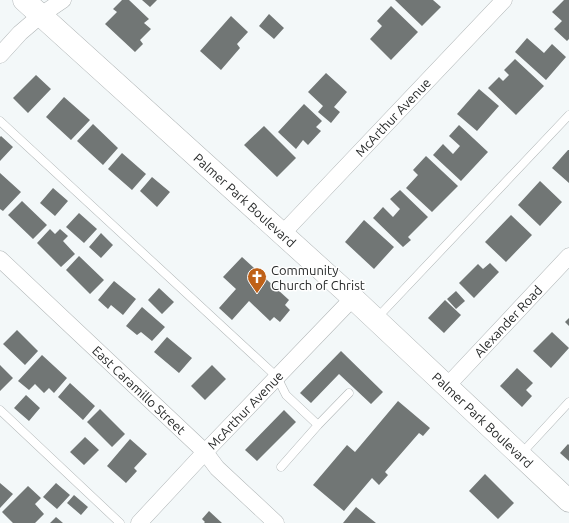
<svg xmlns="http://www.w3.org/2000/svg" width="569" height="523" font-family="Ubuntu,sans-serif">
<rect width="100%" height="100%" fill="#f3f8f9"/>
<path fill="#717675" d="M122,0h7l20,19 -5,4 7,6 -11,11 3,4 -8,8 -30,-28 12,-12 -4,-3z
M142,0h15l-7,7z
M395,0h38l8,7 -19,19z
M564,0h5v39l-2,2 -13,-12 8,-8 -10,-9z
M391,6l27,26 -27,28 -21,-21 12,-13 -5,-5z
M269,14l15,14 -10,11 -15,-13z
M231,16l17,16 -11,12 3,4 -19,22 -21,-19z
M527,38l17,15 8,-9 14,13 -20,23 -31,-28z
M515,59l29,27 -28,29 -28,-27 11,-11 4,4 6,-6 -5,-5z
M326,73l21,19 -13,15 6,5 -9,11 -13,-11 5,-6 -15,-14z
M36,75l15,14 -23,24 -15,-15z
M479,89l20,17 -22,25 -20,-17z
M64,97l26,23 -19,20 -25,-23z
M304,104l18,17 -6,6 5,4 -13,14 -5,-5 -7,9 -18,-17z
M93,124l25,24 -15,17 -26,-24z
M459,125l29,27 -27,29 -28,-26 10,-11 10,10 7,-8 -11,-10z
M264,126l32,32 -19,19 -33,-32z
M1,136l12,11 -13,14v-24z
M568,150h1v33l-17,-15z
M122,153l24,21 -14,16 -24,-21z
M426,156l32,30 -26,26 -26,-24 12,-13 -5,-5z
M0,173l21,19 -18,19 -3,-2z
M152,177l18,15 -13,15 -17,-16z
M540,181l22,21 -22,24 -22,-21z
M53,188l15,13 -13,15 -15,-13z
M400,190l28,27 -20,20 3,3 -8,7 -30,-29 10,-11 10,10 7,-8 -10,-10z
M22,201l25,24 -14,14 -25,-24z
M79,213l18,16 -13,14 -18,-16z
M511,215l21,20 -26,27 -21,-20z
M364,220l30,27 -20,22 -29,-27z
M50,229l5,5 5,-5 8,7 -5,5 12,13 -14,13 -24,-24z
M101,233l12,12 -12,13 -12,-11z
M79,256l25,24 -14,14 -24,-24z
M242,257l47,43 -4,5 5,5 -10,12 -6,-5 -4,4 -21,-20 -17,19 -13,-12 17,-19 -13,-12z
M490,263l9,9 -25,26 -15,-15 19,-19 5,5z
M114,281l22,18 -13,16 -12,-10 -3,4 -10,-9z
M159,288l15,14 -12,12 -14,-14z
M456,291l9,10 -9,8 -9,-10z
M445,300l16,15 -17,18 -16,-15z
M142,307l23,20 -13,14 -11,-9 -4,3 -11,-9z
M569,318v8l-4,-4z
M17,330l21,21 -13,14 -22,-21z
M552,332l17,16 -18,20 -18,-17z
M167,337l25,21 -13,15 -25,-21z
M341,351l42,41 -12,12 -32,-30 -28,29 -11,-10z
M42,355l25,23 -13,15 -5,-5 -5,5 -9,-9 -6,6 -11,-9z
M0,365l13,13 -13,13z
M212,365l14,14 -21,21 -14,-14z
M517,368l16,15 -7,7 6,6 -10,11 -22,-21z
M70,383l25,23 -12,14 -25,-23z
M26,395l14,13 -11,13 -15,-13z
M398,401l32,27 -7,8 -4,-3 -34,39 3,3 -9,10 -7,-7 -28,33 -31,-26 34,-40 8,7z
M100,409l25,25 -13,13 -25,-25z
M284,410l12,12 -39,39 -12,-11z
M85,437l14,13 -15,15 -14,-13z
M130,439l17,15 -13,14 3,3 -11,12 -19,-17z
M568,444l1,1v16l-9,-8z
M485,474l29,29 -16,16 -29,-28z
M0,483l13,11 -13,14z
M56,483l14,12 -13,14 -14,-12z
M28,486l13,12 -6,6 9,10 -9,9h-22l-11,-11z
M74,495l14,12 -7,8 -14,-12z
M356,507l20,16h-33z
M209,511l13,12h-18l1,-1 -3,-3z
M56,517l7,6h-13z"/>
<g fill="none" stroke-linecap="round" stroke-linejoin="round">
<defs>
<path id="service" d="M0,121l277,256 9,18 32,30 -37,42
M376,319l193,-204
M0,410l120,113
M318,425l31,-32
M521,454l48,-52"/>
<g id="minor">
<path d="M0,55l20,-22 21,-18 22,-15"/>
<path id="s1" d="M282,234l222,-234"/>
<path id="s2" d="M0,259l205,193 12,16 59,55"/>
<path id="s3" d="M447,386l122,-130"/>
<path id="s4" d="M139,523l66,-71 148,-154"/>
</g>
<g id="secondary">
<path id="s5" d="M24,0l329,298 216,203"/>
</g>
</defs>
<use href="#service" stroke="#b1b6b7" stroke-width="9"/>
<use href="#minor" stroke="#b1b6b7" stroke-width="17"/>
<use href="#secondary" stroke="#b1b6b7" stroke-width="23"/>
<use href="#service" stroke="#fff" stroke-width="8"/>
<use href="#minor" stroke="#fff" stroke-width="16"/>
<use href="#secondary" stroke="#fff" stroke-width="22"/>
</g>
<defs>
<symbol id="church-pin" viewBox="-11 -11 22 30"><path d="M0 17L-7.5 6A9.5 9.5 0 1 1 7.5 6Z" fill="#bf6118" stroke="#fff"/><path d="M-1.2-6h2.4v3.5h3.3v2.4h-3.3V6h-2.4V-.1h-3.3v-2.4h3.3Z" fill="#fff"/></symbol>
</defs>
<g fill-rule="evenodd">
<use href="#church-pin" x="246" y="266" width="22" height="30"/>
</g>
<g text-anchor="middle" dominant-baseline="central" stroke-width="3" stroke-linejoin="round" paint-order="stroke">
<g font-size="13" fill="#292b2b" stroke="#fff">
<text stroke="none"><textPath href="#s1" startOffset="161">McArthur Avenue</textPath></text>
<text stroke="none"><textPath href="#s5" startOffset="298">Palmer Park Boulevard</textPath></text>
<text stroke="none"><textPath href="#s3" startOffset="89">Alexander Road</textPath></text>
<text stroke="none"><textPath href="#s2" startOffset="191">East Caramillo Street</textPath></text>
<text stroke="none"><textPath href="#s4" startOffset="155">McArthur Avenue</textPath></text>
<text stroke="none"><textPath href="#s5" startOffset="622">Palmer Park Boulevard</textPath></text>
</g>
<g font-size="13" fill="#292b2b" stroke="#fff" text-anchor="start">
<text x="271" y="270">Community<tspan x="271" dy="15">Church of Christ</tspan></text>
</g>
</g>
</svg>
